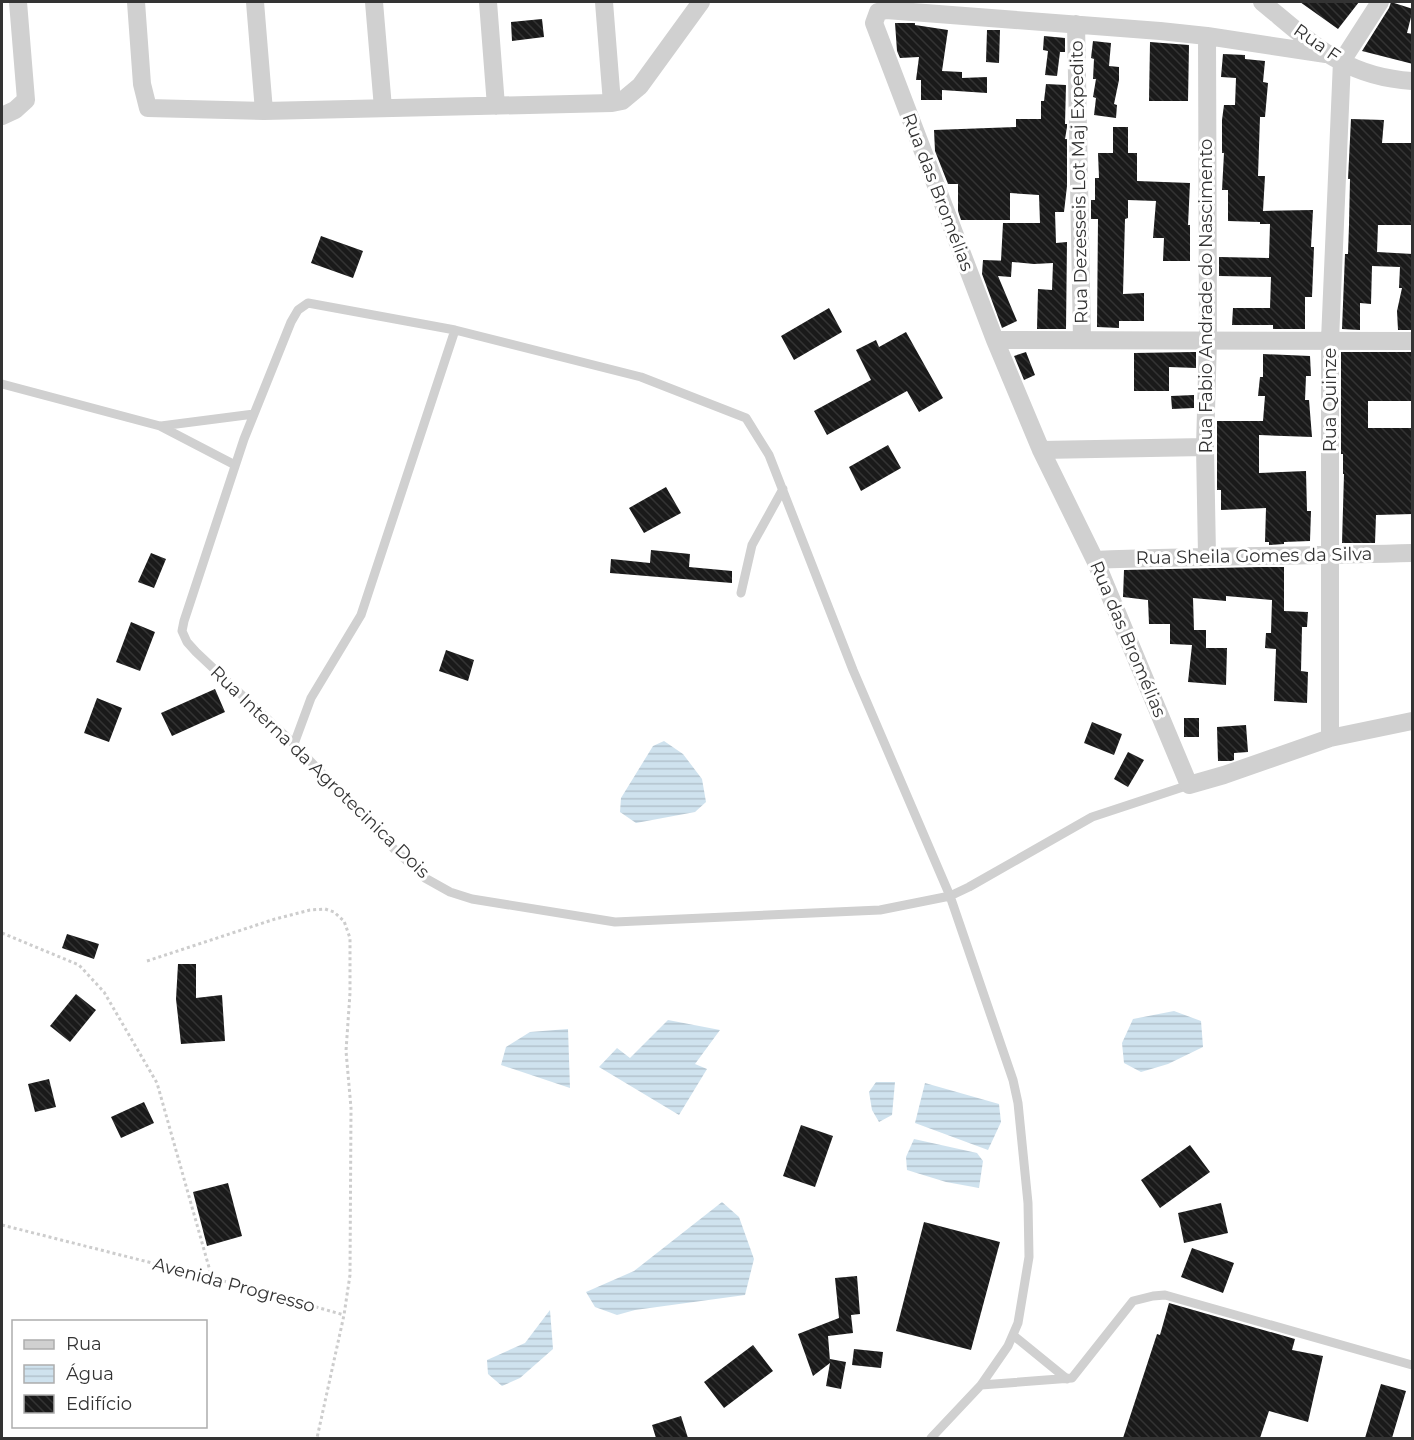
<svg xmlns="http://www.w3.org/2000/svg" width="1414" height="1440" font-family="Montserrat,sans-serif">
<defs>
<pattern id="water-rules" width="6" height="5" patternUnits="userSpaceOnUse" patternTransform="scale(1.5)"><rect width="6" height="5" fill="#cfe2ee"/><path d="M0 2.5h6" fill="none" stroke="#b2c2cd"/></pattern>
<pattern id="building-back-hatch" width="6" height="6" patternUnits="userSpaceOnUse" patternTransform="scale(1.5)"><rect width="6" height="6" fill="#1a1a1a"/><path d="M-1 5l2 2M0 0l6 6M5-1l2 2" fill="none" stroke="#333"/></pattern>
</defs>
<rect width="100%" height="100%" fill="#fff"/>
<path fill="url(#water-rules)" d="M664,741l19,13 19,25 4,23 -11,10 -59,11 -16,-11 1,-14 32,-52z
M1174,1011l27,10 2,26 -35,17 -27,8 -17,-9 -2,-20 11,-24z
M668,1020l52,10 -25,34 12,5 -28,46 -80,-48 18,-19 13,10z
M568,1029l2,59 -69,-23 5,-18 24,-15z
M876,1082h19l-3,33 -13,7 -7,-12 -3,-18z
M925,1083l74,21 2,18 -13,28 -73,-27z
M914,1139l63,14 6,8 -4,27 -33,-6 -39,-12 -1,-13z
M722,1202l17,15 15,42 -9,36 -110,15 -18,5 -22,-8 -9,-15 48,-21z
M550,1310l3,39 -33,29 -18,8 -14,-12 -1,-14 38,-17z"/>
<path fill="url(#building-back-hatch)" d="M1300,2h59l-21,27z
M1391,2l22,7 -6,24 6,1v30l-51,-13 27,-43z
M542,19l2,18 -32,4 -1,-19z
M895,23h20v2l33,5 -6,41 20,1v6l25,-1v16l-45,-3v10h-21v-20h-5l3,-23 -19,1 -3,-7z
M987,30h13l-1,33 -13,-1z
M1044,36l21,2v14h-5l-3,24 -12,-1 3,-24 -5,-1z
M1093,41l18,2 -2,23 10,1v13l-5,24 3,1 -1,13 -22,-3 2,-17 -3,-1 3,-18h-3l1,-20 -3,-1z
M1150,42l39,3 -1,56h-39z
M1223,54l22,1v4l20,2 -2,21 5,1 -3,34h-5l-2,59h7l-2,35 50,-1 -2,37h3l-2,50h-7v32h-32v-4h-41l1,-17h37l1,-31 -52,-1v-19l50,1 1,-34h-10v-2l-32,-1v-31h-6l2,-37h-2v-33l2,-15h11l1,-27 -15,-1z
M1046,84l20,1 -1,39h2v3l-2,12h2v47l-3,26h-9l1,31 11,-1 -1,87h-29l1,-40 14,1 1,-27 -19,1 -33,-3 2,-38h37l-1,-28 -29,-2v27h-49l-3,-9v-27h-10l-13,-33 -1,-21 82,-3v-8h25v-18h3z
M1351,119l33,1 -2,23h31v82h-35l-1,27 36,2v76h-15l-1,-19 5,-23h-3l1,-21 -28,-1 -1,38 -11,-1v27l-18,-1 3,-75h3l1,-29 1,-46h-2z
M1113,127h15v26h9v28l53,2 -2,42h2v36h-27l1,-23h-11l3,-37 -28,-1v18l-3,1 -2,75 21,-1v28h-25v7l-22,-1 1,-108h-7v-19h4v-22h4l-1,-25h15z
M321,236l42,15 -10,27 -42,-15z
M983,260l29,1 -1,16 -13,-1 19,45 -15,7 -20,-54z
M829,308l13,24 -48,28 -13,-24z
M906,332l37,66 -24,14 -12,-21 -80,44 -13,-24 57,-31 -15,-30 20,-10 3,7z
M1026,352l9,23 -11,5 -10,-24z
M1194,352h2v16l-27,-1v24h-35v-38z
M1341,352h72v49h-45v27h45v86l-37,1 -1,28h-33l2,-69h-1v-20h-2z
M1263,354l47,2 1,20h-5l-1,24h4l3,37 -53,-2v38l47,-2 1,40h4l-1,30 -26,1v2l-15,1v-3h-4l1,-34 -45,2v-20h-4v-69h46l2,-25h-7l2,-19h3z
M1194,395v13l-22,1 -1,-13z
M888,445l13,23 -40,23 -12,-24z
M666,487l15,26 -37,20 -15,-25z
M651,550l39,4 -1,13 43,4v12l-122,-10 1,-14 39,4z
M151,553l15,6 -12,29 -16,-6z
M1260,567h24v44l24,1 -1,15h-5l-1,44 7,1 -1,31 -33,-2 2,-52 -11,-1 1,-15h5l1,-33 -46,-4v5l-33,-3 1,32h12v18h21l-1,37 -38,-3 4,-37 -22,-1v-20h-21l-1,-24 -25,-3 1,-27z
M131,622l24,10 -15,39 -24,-9z
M446,650l28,10 -6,21 -29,-10z
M215,689l10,23 -53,24 -11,-23z
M97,698l25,10 -13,34 -25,-9z
M1184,718h15v19h-15z
M1092,722l30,12 -8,21 -30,-12z
M1246,725l2,27 -14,1v7l-3,1h-13l-1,-34z
M1128,752l16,8 -16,27 -14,-8z
M67,934l32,10 -5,15 -32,-11z
M178,964h18v34l26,-3 3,46 -44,3 -5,-45z
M76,994l20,16 -26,32 -20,-16z
M49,1079l7,28 -21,5 -7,-28z
M144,1102l10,21 -33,15 -10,-21z
M801,1125l32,11 -18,51 -32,-11z
M1190,1145l20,27 -50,36 -19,-28z
M228,1183l14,53 -35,10 -14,-54z
M1221,1203l7,30 -44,10 -6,-30z
M924,1222l76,20 -29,108 -75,-19z
M1192,1248l42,15 -11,30 -42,-16z
M857,1276l3,38 -9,1 2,18 -25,3 2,25v-2l16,3 -5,27 -15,-3 4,-23 -17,13 -15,-42 41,-16 -4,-40z
M1169,1303l126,36 -3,11 31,6 -15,66 -39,-11 -9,27h-137l34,-104 3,1z
M753,1345l20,26 -49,37 -20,-26z
M854,1349l29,3 -2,16 -29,-3z
M1381,1384l25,7 -14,47h-27z
M681,1416l7,22h-32l-4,-13z"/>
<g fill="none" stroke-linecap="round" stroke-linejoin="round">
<path stroke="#cdcdcd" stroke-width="3" stroke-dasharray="3 3" stroke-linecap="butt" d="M2,933l77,32 25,27 53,91 55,195
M147,961l128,-42 35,-9 15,-1 9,3 10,9 6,17v55l-4,58 5,57 -1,167 -6,40 -27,123
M2,1225l241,61 101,29"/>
<path stroke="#d0d0d0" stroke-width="9" d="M2,384l158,42 75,39
M161,426l93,-12
M741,593l11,-48 31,-56
M294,744l17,-46 50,-83 94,-285
M1013,1335l54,44
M981,1385l91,-7 61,-77 20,-5 12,-1 247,70
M931,1438l50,-53 27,-39 10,-23 11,-66 -1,-54 -10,-100 -5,-23 -63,-184 -97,-226 -84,-215 -23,-37 -105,-41 -186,-47 -147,-27 -10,7 -7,12 -47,117 -60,182 -2,10 5,11 9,10 98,92 97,102 34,32 25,14 22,7 143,23 265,-12 70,-14 19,-9 123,-70 97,-32"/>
<path stroke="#d0d0d0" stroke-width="18" d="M136,2l6,82 6,24 116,3 348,-8 10,-2 18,-15 61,-84
M255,2l9,109
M374,2l9,106
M488,2l8,104
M604,2l8,101
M1262,2c50,41 82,75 150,79
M1076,24l6,316
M1326,54l-119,-18 -47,-5 -274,-21 -8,2 -4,11 121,317 46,110 54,110 94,225 35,-10 106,-37 82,-17
M2,116l13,-6 11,-10 -8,-98
M995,340l417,1
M1041,450l164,-3
M1207,555l-2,-108 3,-108 -1,-303
M1095,560c106,-4 212,-4 317,-7
M1330,738v-398l12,-279 38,-59"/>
</g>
<g text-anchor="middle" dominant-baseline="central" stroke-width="6" stroke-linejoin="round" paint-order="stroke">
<g font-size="18" fill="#333" stroke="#fff">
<text transform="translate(1317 43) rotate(35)">Rua F</text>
<text transform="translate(1079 182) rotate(-91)">Rua Dezesseis Lot Maj Expedito</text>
<text transform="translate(938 192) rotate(69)">Rua das Bromélias</text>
<text transform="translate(1206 296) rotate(-90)">Rua Fabio Andrade do Nascimento</text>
<text transform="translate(1330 400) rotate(-90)">Rua Quinze</text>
<text transform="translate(1254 556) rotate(-1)">Rua Sheila Gomes da Silva</text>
<text transform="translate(1128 639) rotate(67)">Rua das Bromélias</text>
<text transform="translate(320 772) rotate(44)">Rua Interna da Agrotecinica Dois</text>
<text transform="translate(234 1285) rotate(15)">Avenida Progresso</text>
</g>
</g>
<rect width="1414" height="1440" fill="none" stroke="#333333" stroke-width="6"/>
<rect x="12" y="1320" width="195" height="108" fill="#ffffff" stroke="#adadad" stroke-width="1.5"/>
<rect x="24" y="1340" width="30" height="9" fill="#d0d0d0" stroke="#adadad" stroke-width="1.5"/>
<text x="66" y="1350" font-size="18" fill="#333333">Rua</text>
<rect x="24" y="1365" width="30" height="18" fill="url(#water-rules)" stroke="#adadad" stroke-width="1.5"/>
<text x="66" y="1380" font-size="18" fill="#333333">Água</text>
<rect x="24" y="1395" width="30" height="18" fill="url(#building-back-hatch)" stroke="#adadad" stroke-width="1.5"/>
<text x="66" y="1410" font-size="18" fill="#333333">Edifício</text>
</svg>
